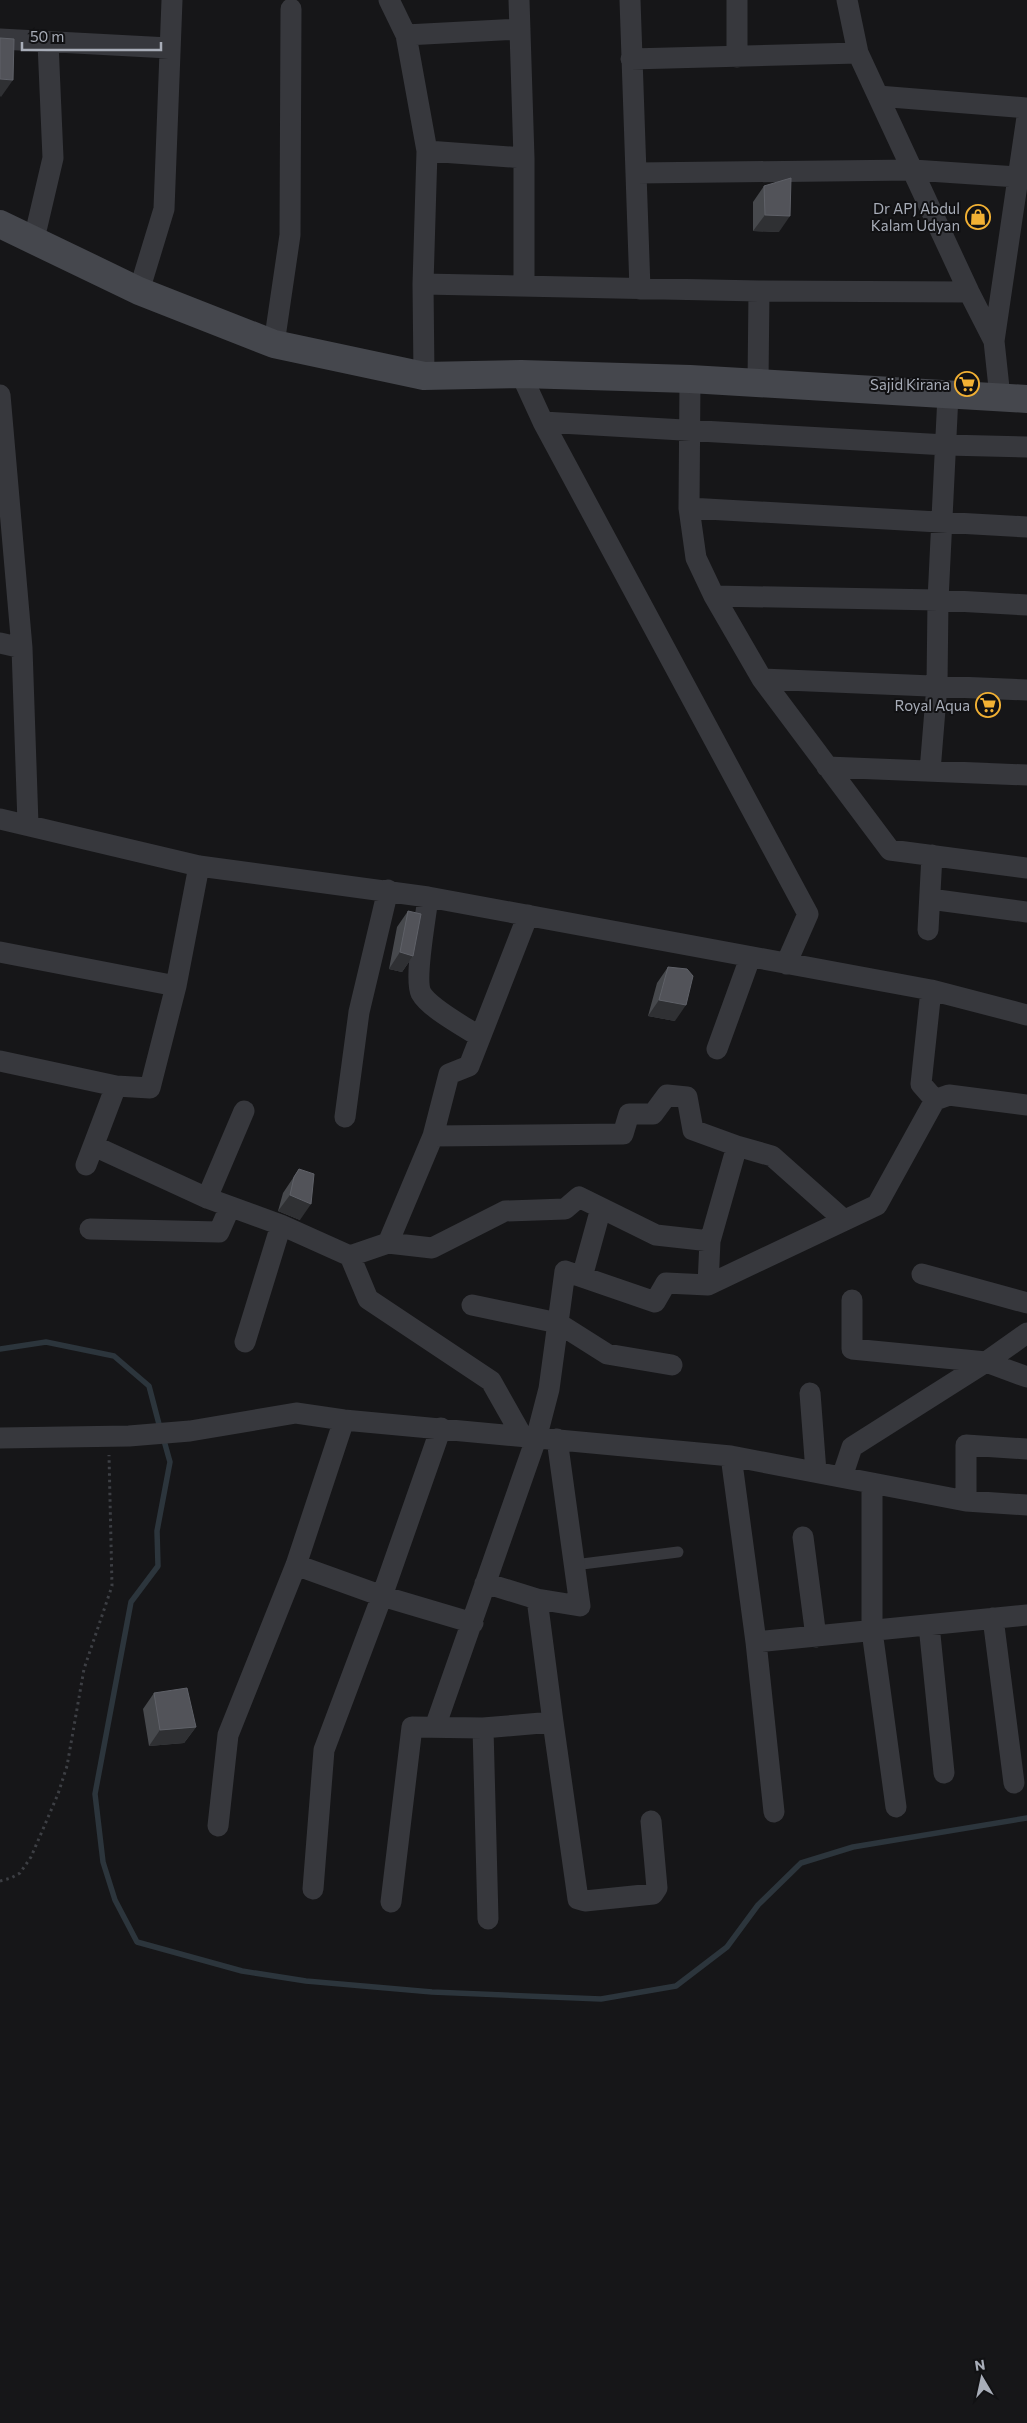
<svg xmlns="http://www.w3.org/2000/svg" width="1027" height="2423" font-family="Commissioner,sans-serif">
<rect width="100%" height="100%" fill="#161618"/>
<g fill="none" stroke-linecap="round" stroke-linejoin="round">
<path stroke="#2c353c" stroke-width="5.5" d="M0,1349l46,-7 68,14 35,30 11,42
M163,1437l7,25 -13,69 1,35 -27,36 -36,192 8,68 12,38 22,42 105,29 64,10 126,11 169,7 75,-13 51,-39 31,-42 43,-42 52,-16 174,-29"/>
<path stroke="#3d3f44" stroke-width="3" stroke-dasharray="2.5 4" stroke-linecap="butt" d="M0,1881l11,-3 9,-5 11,-16 27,-63 9,-28 17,-97 28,-83 -3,-131"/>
<path stroke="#37383d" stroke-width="11" d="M574,1565l104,-13"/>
<path stroke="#37383d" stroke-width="21" d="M389,0l17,35 21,116 -4,133 1,92
M519,0l5,158v128
M630,0l10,289
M737,0v57
M847,0l11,53 111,239 25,49
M406,35l114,-6
M0,39l169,9
M631,59l227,-6
M878,96l149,12
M427,151l97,7
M637,173l276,-3 105,7
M34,239l19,-81 -5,-115
M423,284l336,7 210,1
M139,291l25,-82 8,-209
M274,344l16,-109 1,-226
M521,374l22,48 265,492 -22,50
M690,379l-1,129 7,50 18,38 48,83 128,171 137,18
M758,383l1,-92
M0,395l22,253 6,176
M1000,397l-6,-56 33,-224
M543,422l403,23 81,2
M689,508l338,19
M714,596l224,4 89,5
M0,643l22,5
M762,679l265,11
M827,767l200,8
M930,771l7,-86 1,-85 10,-205
M0,819l199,47 229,31 503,93 96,25
M428,897c-2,20 -14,81 -7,96 8,15 44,34 59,44
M930,899l97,13
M928,930l4,-75
M0,952l176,34
M931,990l-10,94 14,16
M717,1049l33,-91
M0,1061l116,25 34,2 26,-102 23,-120
M345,1117l14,-105 29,-122
M433,1136l190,-2 6,-20h24l14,-19 20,2 6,33 44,16 35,10 72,64
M94,1146l113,52 74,27 69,31 18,43 123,82 31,55
M86,1165l30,-79
M207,1198l37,-87
M90,1229l129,3 11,-25
M388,1243l44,5 73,-37 60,-2 14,-12 77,38 54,6
M350,1256l38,-13 45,-107 16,-62 20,-8 59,-151
M922,1274l105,29
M582,1277l19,-69
M708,1285l2,-44 27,-95
M852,1300v49l134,13 41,15
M472,1305l86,18 49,31 65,11
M245,1342l36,-117
M810,1393l6,79
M0,1438l129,-2 61,-5 106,-18 48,7 387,36 235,45 61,4
M731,1456l25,186 18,170
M842,1477l10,-30 134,-85 41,-29
M872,1484v147l24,176
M966,1501v-56l61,4
M803,1537l13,100
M296,1565l86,31 91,27
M485,1583l52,16 43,7 -23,-167
M993,1618l21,165
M929,1625l15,148
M756,1642l271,-27
M553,1722l25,177 7,2 68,-7 4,-6 -6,-67
M435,1727l101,-288 13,-50 16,-118 90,31 11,-19 42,2 169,-80 58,-105 14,-5 78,10
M483,1728l5,191
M218,1826l10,-91 68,-170 48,-145
M313,1889l11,-139 58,-154 59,-168
M391,1902l21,-175 71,1 70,-6 -16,-123"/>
<path stroke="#45474d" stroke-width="28" d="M0,224l139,67 135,53 150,32 97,-2 169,5 337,20"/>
</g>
<path fill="#47494d" d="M764,186l15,46 -26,-1v-29z
M408,911l5,45 -11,16 -13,-3 8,-42z
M668,967l7,54 -27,-5 9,-33z
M299,1169l1,51 -22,-9 5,-18z
M154,1693l42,34 -12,16 -35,3 -6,-37z"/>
<path fill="#2f3033" d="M0,79l13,1 -12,17 -1,-1z
M765,215l25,1 -11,16 -26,-1z
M400,952l13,4 -11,16 -13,-3z
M659,1000l27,5 -11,16 -27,-5z
M290,1195l21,9 -11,16 -22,-9z
M196,1727l-12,16 -35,3 11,-16z"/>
<path fill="#525359" stroke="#5f6168" d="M0,38l14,1 -1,41 -13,-1z
M791,178l-1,38 -25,-1 -1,-29z
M408,911l13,3 -8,42 -13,-4z
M668,967l19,2 6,7 -7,29 -27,-5z
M299,1169l15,5 -3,30 -21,-9 4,-18z
M187,1688l9,39 -36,3 -6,-37z"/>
<defs>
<symbol id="shop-ring" viewBox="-11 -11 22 22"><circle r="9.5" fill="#111113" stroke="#f2b134" stroke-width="1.5"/><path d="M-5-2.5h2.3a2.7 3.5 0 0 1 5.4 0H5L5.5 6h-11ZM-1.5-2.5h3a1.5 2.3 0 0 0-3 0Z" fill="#f2b134"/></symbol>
<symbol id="supermarket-ring" viewBox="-11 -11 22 22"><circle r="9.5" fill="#111113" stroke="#f2b134" stroke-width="1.5"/><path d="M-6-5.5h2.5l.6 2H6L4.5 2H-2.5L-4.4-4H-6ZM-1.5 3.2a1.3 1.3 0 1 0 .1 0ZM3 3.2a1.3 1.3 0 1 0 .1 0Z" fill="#f2b134"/></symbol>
</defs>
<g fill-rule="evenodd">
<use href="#shop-ring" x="964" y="203" width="28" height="28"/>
<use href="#supermarket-ring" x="953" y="370" width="28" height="28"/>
<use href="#supermarket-ring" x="974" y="691" width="28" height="28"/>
</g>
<g text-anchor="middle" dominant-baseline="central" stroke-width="4" stroke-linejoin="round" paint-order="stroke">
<g font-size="15" fill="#a8adb8" stroke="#111113" text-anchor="end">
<text x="960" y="208">Dr APJ Abdul<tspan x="960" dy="17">Kalam Udyan</tspan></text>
<text x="950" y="384">Sajid Kirana</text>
<text x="970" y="705">Royal Aqua</text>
</g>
</g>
<g transform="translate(982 2378) rotate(351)" stroke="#111113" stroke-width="4" paint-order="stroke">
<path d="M0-4L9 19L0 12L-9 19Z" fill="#a8adb8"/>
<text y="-8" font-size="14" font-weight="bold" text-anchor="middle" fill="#a8adb8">N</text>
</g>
<path d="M22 42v8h139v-8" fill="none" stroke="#a8adb8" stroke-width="2.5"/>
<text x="30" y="42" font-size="15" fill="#a8adb8" stroke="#111113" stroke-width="4" paint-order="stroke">50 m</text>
</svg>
